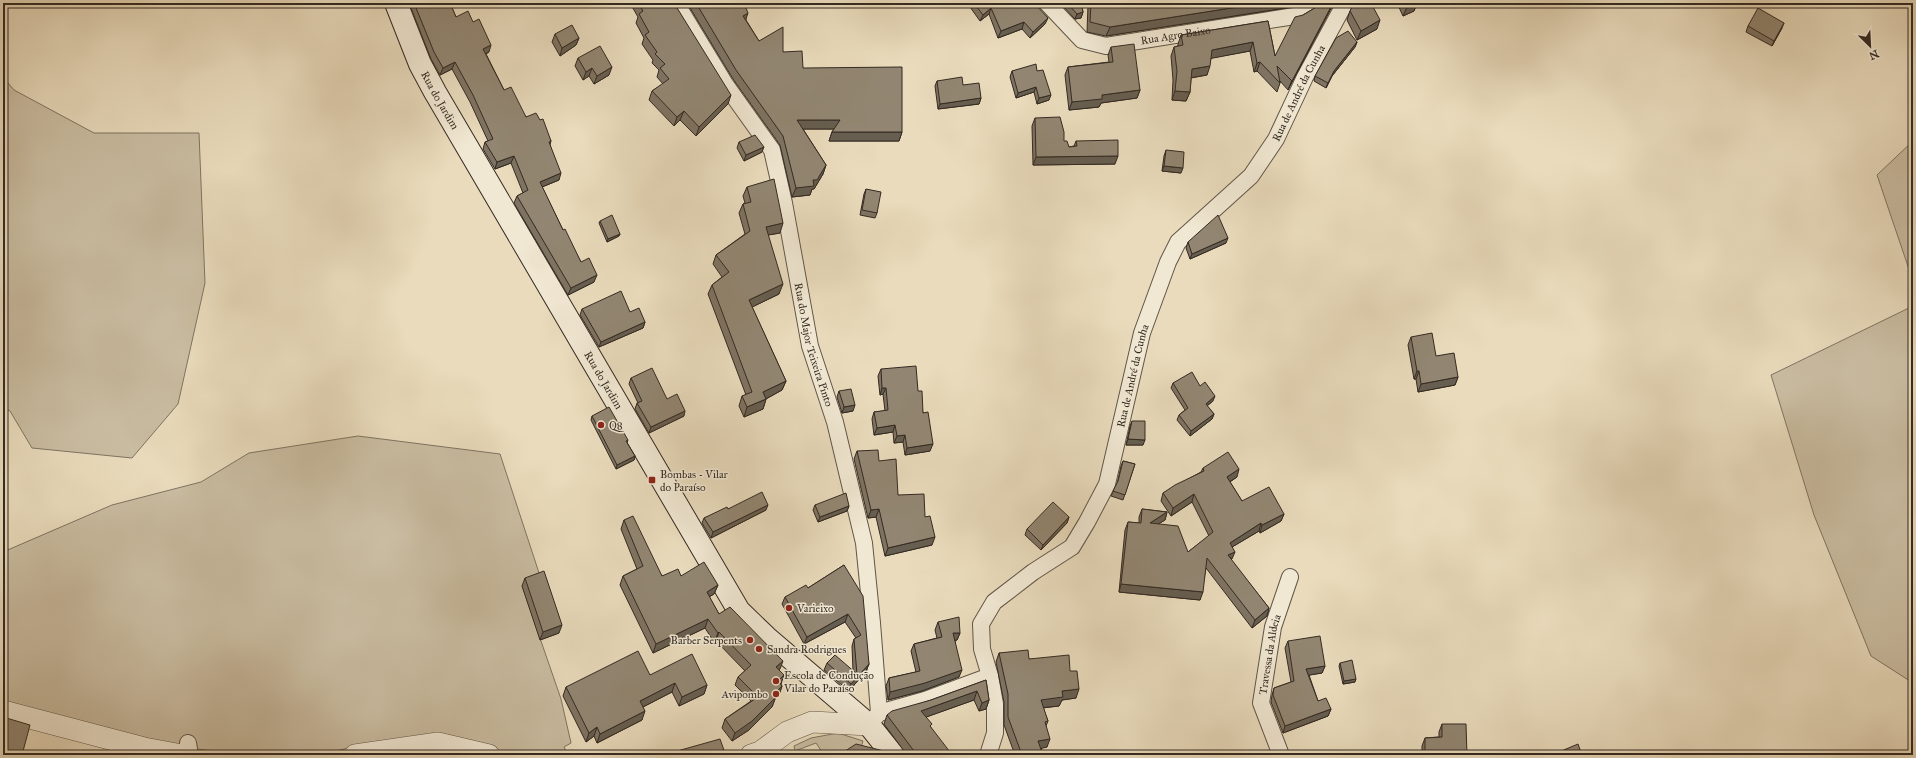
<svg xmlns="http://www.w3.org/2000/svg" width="1916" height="758" font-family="'IM FELL Great Primer',serif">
<rect width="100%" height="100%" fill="#e9dbbc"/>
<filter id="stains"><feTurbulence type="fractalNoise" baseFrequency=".005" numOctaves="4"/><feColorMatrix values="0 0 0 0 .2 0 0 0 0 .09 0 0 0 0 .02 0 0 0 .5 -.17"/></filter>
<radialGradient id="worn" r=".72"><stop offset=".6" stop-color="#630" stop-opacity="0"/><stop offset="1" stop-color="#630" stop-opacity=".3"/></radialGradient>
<path fill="#cabda2" stroke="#7f7462" d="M3,77l11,13 80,43h105l6,150 -27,121 -46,54 -100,-10 -22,-37 -7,-4z
M1913,141v140l-36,-106z
M1913,306v377l-42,-27 -57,-141 -43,-140z
M358,436l142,18 41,125 -19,7 39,113 10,44 -7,4 3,6 6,-3 1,5h-65l-49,-17 -102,8 -41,9h-68l-69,-8 -177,-42v-153l109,-47 89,-23 48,-29z
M838,733l25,8 -4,13 -35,1 -8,-12 -21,8 -1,-5 17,-8z"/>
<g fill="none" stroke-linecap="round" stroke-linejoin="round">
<defs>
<g id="minor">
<path id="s1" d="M676,3l49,81 47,66 12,53 26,143 25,76 29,121 8,80 7,90"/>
<path id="s2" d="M1047,3l35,37 24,6 189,-30 21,-13"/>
<path d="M873,720l6,-7 46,-13 65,-24"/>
<path d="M188,743l2,12"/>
<path id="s3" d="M988,755l7,-22v-29l-5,-28 -8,-27 -1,-25 13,-22 39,-30 39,-25 15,-25 20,-38 35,-151 26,-71 10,-20 73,-66 25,-37 29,-62 40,-74"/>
<path id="s4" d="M1281,755l-20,-52 12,-76 17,-50"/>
</g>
<path id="tertiary" d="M3,711l141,37 38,7
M355,755l83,-12 51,12
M751,755l9,-3 27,-20 25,-10 57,3"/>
<g id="secondary">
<path id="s5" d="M396,3l24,61 15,28 304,519 27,26 103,88 24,30"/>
</g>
</defs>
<use href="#minor" stroke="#615648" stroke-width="18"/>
<use href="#tertiary" stroke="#615648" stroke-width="22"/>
<use href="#secondary" stroke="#342a22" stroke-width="24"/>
<use href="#minor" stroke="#f1e8d3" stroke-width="16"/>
<use href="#tertiary" stroke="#f1e8d3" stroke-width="21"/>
<use href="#secondary" stroke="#f1e8d3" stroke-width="22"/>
</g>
<path fill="#7e7362" stroke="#342a22" d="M409,3h41l6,14 33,35 -3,2 18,36 22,27 14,3 11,21 -1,4 9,35 -17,7 21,43 18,32 13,20 -26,13 -54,-92 3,-7 6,-3 -12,-30 -16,6 -12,-20 2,-7 3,-1 -18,-39 -18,-33 -12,6 -9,-16z
M630,3h44l54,101 -32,32 -16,-16 -6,6 -25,-26 3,-9 11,-7 -6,-7 2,-7 -7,-7 1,-3 -11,-16 2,-6 -8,-15 2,-6z
M687,3h57l2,17 13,21 24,11 20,16 99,64 -3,9h-70l3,-9 2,-3h-31l23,36 -3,9 -9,15h-2l-2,6 -18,2 -12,-52 -47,-66z
M971,3h63l11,21 -15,14 -8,-9 -24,9 -9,-24 -9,7 -10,-14z
M1060,3h21l2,9 -2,6 -6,1z
M1089,3h210l-7,4 -186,29 -19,-4 1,-27z
M1323,3l-35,87 -8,-9v2l-3,9 -20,-21 -3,1 -4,-21 -39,7 -4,17 -16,3 -1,14 -4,9 -14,-1 1,-20 -2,-24 3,-9 4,-1v-2l3,-9 87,-14 7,35 28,-41z
M1397,3h20l-3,8 -11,5z
M1350,11l27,18 -20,11 -10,-20z
M1748,26l34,2 -10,18 -26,-14z
M555,34l24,4 -3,7 -16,11 -8,-14z
M1357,42l-2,5 -23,29 -6,12 -12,-7 1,-5z
M1111,47l29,43 -3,8 -36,5 -2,4 -30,3 -4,-35 3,-8 41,-5 -1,-7z
M578,58l31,17 -15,9 -5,-8 -6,4 -8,-14z
M1012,71h25l12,29 -12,4 -3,-12 -18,6 -6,-21z
M937,81l26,4 18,13 -2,6 -41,5 -3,-23z
M1035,118l29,23 5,6 5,-1 2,-5 39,23 -82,1 -1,-39z
M739,142l23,10 -18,9 -7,-13z
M1166,150l15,23 -19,-2 2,-15z
M747,187l33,46 -12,2 11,59 -27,13 34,74 -4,9 -16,9 -3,10 -19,8 -5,-11 3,-10 4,-1 -38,-101 4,-9 10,-8 -9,-13 3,-9 29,-21 -6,-21 4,-9 2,-1 -2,-7z
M866,189l11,24 -2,5 -15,-3 4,-21z
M600,221l20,13 -1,2 -12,6 -8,-19z
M1188,242l38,1 -36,16 -4,-11z
M582,309l48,3 15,10 -2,6 -44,19 -19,-32z
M1411,337l25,19 22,21 -3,8 -37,7 -2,-13h-2l-6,-34z
M881,369l37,22 5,22 7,38 -25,4 -2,-13 -9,1 -1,-11 -19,3 -2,-16 2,-7 11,-1 -2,-17 -3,1 -2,-19z
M631,378l36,21 17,17 -35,17 -14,-24 2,-6h1l-9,-19z
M1173,383l27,3 13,15 -6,5 7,8 -2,5 -22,17 -13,-16 2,-5 6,-5 -14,-22z
M839,391l14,20 -11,2 -5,-16z
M592,416l36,24 -1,3 8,13 -1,4 -18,9 -25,-49z
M1132,421l11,24h-17l4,-19z
M857,451l22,10 19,34 34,50 -47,11 -9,-39 -8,1 -14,-59z
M1123,461l12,3 -12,36 -12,-4 6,-12 4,-18z
M1203,468l34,9 -7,5 12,19 42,13 -3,7 -21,12 -1,-2 -27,16 -1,13 38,48 -2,8 -15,12 -46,-60 -6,32 -81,-8 6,-62 3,-8 11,1v-6l3,-8 25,3 -2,8 -7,4 30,28 21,-16 -17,-34 -21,14 -10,-15 2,-8 38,-21z
M815,505l34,1 -2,5 -29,11 -5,-12z
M728,509l38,1 -55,28 -9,-15 2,-5z
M1069,517l-2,6 -26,27 -16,-15 2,-6z
M624,520l38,56h19l37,9 -4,9 -5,3 10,17 61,55 -1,1 2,14 1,2 -3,9 -4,4 -3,8 -23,23 -17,11 -10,-13 3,-9 26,-18 -16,-16 3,-8 7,-6 -29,-30 -2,1 -9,-14 -52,25 -33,-68 3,-9 14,-7 -16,-40z
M844,565l25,99 -3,7 -17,20 -25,-21 3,-7 26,8 -1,-25 2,-7 2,-1 -11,-16 -41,22 -22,-40 3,-7 23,-9z
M525,578l34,55 -19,7 -18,-54z
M938,622l22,11 -3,7 -2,1 4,36 -37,14 -34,9 -2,-14 3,-8 27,-6 -5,-21 3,-7 23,-6 -2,-8z
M1288,641l37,25 -3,7 -13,2 9,26 13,8 -3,7 -45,17 -12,-31 1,-7 2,-7 17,-6 -6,-34z
M999,653l30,6 41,12 6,27 -14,2 -3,6 -16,2 5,13 -2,5 1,21 -6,1 2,7h-28l-11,-30v-23l-8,-40z
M1340,663l15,19 -12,2 -4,-18z
M650,675l57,10 -3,9 -25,12 -7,-14 -29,15 -1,13 -45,23 -3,-7 -8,6 -23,-46 3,-9z
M986,680l3,20 -3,9 -7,2 -5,-11 -48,17 5,11 18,27h-42l-23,-31 3,-9 44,-15z
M1442,724l25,31h-45v-9l3,-8 14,-1v-5z"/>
<path fill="#665e50" stroke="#342a22" d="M1263,3h36l-7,4 -186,29 4,-9z
M1333,3h1l-46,87 4,-9z
M1415,3h2l-3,8 -11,5 4,-9z
M991,8l-2,6 -9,7 3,-6z
M1083,12l-2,6 -6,1 2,-5z
M748,13l-3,9 -2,-6z
M1048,18l-3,6 -15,14 3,-6z
M1380,20l-3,9 -20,11 4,-9z
M1024,22l-2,7 -24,9 3,-7z
M1784,23l-2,5 -10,18 2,-5z
M579,38l-3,7 -16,11 2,-8z
M1253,42l-3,9 -42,8 4,-9z
M1357,42l-2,5 -23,29 -6,12 2,-5 6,-12z
M491,45l-2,7 -8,4 2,-7z
M455,62l-3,7 -12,6 3,-7z
M1260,62l-3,9 -3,1 3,-9z
M1210,66l-3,9 -18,3 3,-9z
M612,67l-3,8 -15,9 3,-8z
M592,68l-3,8 -6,4 3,-8z
M1036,87l-2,5 -18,6 2,-5z
M1140,90l-3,8 -36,5 -2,4 -30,3 3,-8 30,-7z
M1175,91l15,1 -4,9 -14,-1z
M731,95l-3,9 -32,32 3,-9z
M1051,95l-2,5 -12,4 2,-6z
M981,98l-2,6 -41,5 2,-5z
M684,111l-4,9 -6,6 3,-9z
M797,120h43l-4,9h-43z
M832,132h70l-3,9h-70z
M764,147l-2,5 -18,9 2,-6z
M514,156l-3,7 -16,6 2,-7z
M1118,156l-3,8 -82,1 3,-8z
M826,165l-3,9 -9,15h-2l-2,6 -18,2 4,-9 17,-8z
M1164,166l19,2 -2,5 -19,-2z
M561,173l-2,7 -22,9 3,-7z
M783,223l-3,10 -18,3 4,-9z
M620,234l-1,2 -12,6 1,-3z
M1228,238l-2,5 -36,16 2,-5z
M597,275l-3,7 -26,13 3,-7z
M783,284l-4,10 -33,16 3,-10z
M645,322l-2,6 -44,19 2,-5z
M1417,371h2l-3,8h-2z
M1458,377l-3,8 -37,7 3,-8z
M786,381l-4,9 -22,12 3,-10z
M882,388h4l-3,6 -3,1z
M1215,396l-2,5 -9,7 2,-4z
M766,399l-3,10 -19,8 3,-10z
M855,405l-2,6 -11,2 2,-6z
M685,411l-1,5 -35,17 2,-6z
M1214,414l-2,5 -22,17 1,-5z
M895,425l-2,7 -19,3 3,-7z
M905,435l-2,7 -9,1 3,-7z
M1128,439l17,1 -2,5h-17z
M933,444l-3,7 -25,4 2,-7z
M635,456l-1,4 -18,9 1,-4z
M1239,469l-2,8 -13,8 3,-8z
M1194,494l-2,8 -21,14 2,-8z
M768,505l-2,5 -55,28 2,-6z
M849,506l-2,5 -29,11 2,-5z
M879,509l-3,8 -8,1 3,-8z
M1167,512l-2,8 -18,11 3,-8z
M1284,514l-3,7 -21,12 2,-8z
M1069,517l-2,6 -26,27 2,-5z
M1261,523l-2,8 -32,19 3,-7z
M935,537l-3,8 -47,11 3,-8z
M1235,552l-3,7 -4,-4z
M1121,584l82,8 -3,8 -81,-8z
M718,585l-4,9 -11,6 4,-8z
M1269,608l-2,8 -15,12 3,-8z
M848,614l-3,8 -41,22 3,-7z
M708,619l-3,9 -52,25 3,-9z
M562,625l-3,8 -19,7 3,-8z
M719,632l-3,9 -2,1 4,-9z
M953,633h7l-3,7 -7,1z
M783,661l-3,8 -7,7 3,-9z
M869,664l-3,7 -17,20 2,-7z
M1325,666l-3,7 -18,3 2,-7z
M962,670l-3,7 -37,14 -34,9 2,-8z
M784,675l-3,9 -3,-3z
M1356,679l-1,3 -12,2 1,-3z
M675,683l-3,9 -35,18 3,-9z
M707,685l-3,9 -25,12 3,-9z
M782,686l-3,9 -4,4 -3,8 -23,23 -17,11 3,-8z
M1079,689l-3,9 -14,2 -3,6 -21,2 3,-8 21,-9z
M977,691l-3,9 -56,20 3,-9z
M989,700l-3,9 -7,2 3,-8z
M1331,709l-3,7 -45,17 2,-7z
M645,711l-3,9 -45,23 3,-9z
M597,727l-3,9 -8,6 3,-9z
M1050,739l-3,8 -12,3 3,-9z
M725,753l-1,2h-8z"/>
<path fill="#928672" stroke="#342a22" d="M414,3h36l6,14 12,-6 5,11 6,-3 12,26 -8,4 21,41 7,-3 15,30 10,-4 4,7 3,-1 8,22 -2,1 12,31 -21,9 23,48 2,-1 16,33 8,-4 8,17 -26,13 -54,-92 11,-6 -14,-34 -17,6 -12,-20 8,-3 -20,-44 -18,-33 -12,6 -9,-16z
M638,3h36l57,92 -32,32 -15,-16 -7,6 -25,-26 17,-12 -9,-11 5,-4 -10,-10 2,-2 -12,-17 4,-3 -10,-18 4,-3z
M696,3h48l4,10 -5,3 16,25 24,-14v25l19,-1 1,17 99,-1v65h-70l8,-12h-43l29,45 -9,15h-4l1,6 -18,2 -13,-52 -47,-66z
M974,3h60l14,15 -15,14 -9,-10 -23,9 -10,-23 -8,7z
M1067,3h14l2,9 -6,2z
M1091,3h172l-153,24 -20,-5z
M1323,3h10l-41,78 -15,-15 3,17 -20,-21 -3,1 -4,-21 -41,8 -2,16 -18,3 -2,23 -15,-1 2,-20 -3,-24 9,-2 -2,-10 87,-14 7,35 20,-39 8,-2z
M1354,3h17l9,17 -19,11 -11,-20z
M1404,3h11l-8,4z
M1758,8l26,15 -10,18 -26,-15z
M572,25l7,13 -17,10 -7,-14z
M1348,31l9,11 -23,29 -6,12 -13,-7 21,-38z
M1134,44l6,46 -38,5v4l-30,3 -4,-35 45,-5 -2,-15z
M600,46l12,21 -15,9 -5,-8 -6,4 -8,-14z
M1036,64l1,7 6,-1 8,25 -12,3 -3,-11 -18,6 -6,-22z
M962,77l1,8 16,-2 2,15 -41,6 -3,-23z
M1060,117l4,15v9h3l2,6 8,-1 -1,-5 42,-1v16l-82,1 -1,-39z
M755,135l9,12 -18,8 -7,-13z
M1166,150l18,2 -1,16 -19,-2z
M774,179l9,44 -17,4 17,57 -34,16 37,81 -23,11 3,7 -19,8 -5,-11 10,-4 -40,-107 17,-13 -13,-17 34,-24 -7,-27 8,-2 -4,-15z
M866,189l15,3 -4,21 -15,-3z
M612,215l8,19 -12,5 -8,-18z
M1218,215l10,23 -36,16 -4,-12z
M621,291l9,21 9,-4 6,14 -44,20 -19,-33z
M1432,333l4,23 18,-3 4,24 -37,7 -2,-13h-2l-6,-34z
M916,366l2,25h4l1,22 5,-1 5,32 -26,4 -2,-13 -8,1 -2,-11 -18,3 -3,-16 14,-2 -2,-22h-4l-1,-19z
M652,368l15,31 10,-5 8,17 -34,16 -14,-24 5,-2 -11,-23z
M1192,372l8,14 5,-4 10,14 -9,8 8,10 -23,17 -12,-16 9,-7 -15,-25z
M851,389l4,16 -11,2 -5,-16z
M609,407l19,33 -2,1 9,15 -18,9 -25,-49z
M1132,421h13v19l-17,-1z
M878,450l1,11 17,-2 2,36 26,-1 1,23 5,-1 5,21 -47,11 -9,-39 -8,1 -14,-59z
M1228,452l11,17 -12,8 15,24 27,-14 15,27 -22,11 -1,-2 -31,20 5,9 -7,3 41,53 -14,12 -48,-62 -4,34 -82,-8 7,-62 13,1 1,-14 25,3 -17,11 28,3 10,26 25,-20 -19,-38 -21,14 -10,-15 12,-8 29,-14 -1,-3z
M1123,461l12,3 -10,31 -12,-4 5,-10z
M762,492l6,13 -55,27 -9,-14 23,-11 1,2z
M846,493l3,13 -29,11 -5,-12z
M1053,502l16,15 -26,28 -16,-16z
M633,516l29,60 16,-7 3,7 23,-14 14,23 -11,7 12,22 11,-7 53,54 -7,6 8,8 -6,6 4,5 -10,10 3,2 -23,23 -17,12 -10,-14 33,-22 -20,-20 13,-12 -32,-33 -1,1 -10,-14 -52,25 -33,-68 20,-10 -19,-46z
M844,565l19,31 6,68 -18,20 -24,-21 8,-8 22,19 -3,-35 7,-4 -13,-21 -41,23 -22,-40 21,-12 2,3z
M544,571l18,54 -19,7 -18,-54z
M959,617l1,16h-7l9,37 -37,13 -35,9 -1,-14 31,-7 -6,-27 28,-7 -4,-15z
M1320,636l5,30 -19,3 12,32 8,-3 5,11 -46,17 -12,-31 1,-7 20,-7 -6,-40z
M1028,650l1,9 40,-4 1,16h7l2,18 -17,2 1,6 -22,3 7,21 -3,1 5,17 -12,2 5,14h-21l-14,-38v-23l-9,-41z
M638,651l12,24 42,-21 15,31 -25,12 -7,-14 -35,18 5,10 -45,23 -3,-7 -8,6 -23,-46z
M1352,660l4,19 -12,2 -4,-18z
M986,680l3,20 -7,3 -5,-12 -56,20 11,13 -2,2 20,26 -4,3h-29l-30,-40 5,-4 39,-11z
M3,717l27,8 -8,30h-19z
M1442,724h24l1,31h-42v-17l17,-1z
M720,739l5,14 -9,2h-53z
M856,744l28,7 4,4h-49z
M1578,744l4,11h-22l-1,-3z"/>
<g fill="#8f2418" stroke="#f1e8d3" stroke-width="1.5">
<circle cx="601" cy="425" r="4"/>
<rect x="648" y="476" width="8" height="8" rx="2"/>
<circle cx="789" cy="608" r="4"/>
<circle cx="750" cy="640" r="4"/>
<circle cx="759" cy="649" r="4"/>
<circle cx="776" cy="681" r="4"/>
<circle cx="776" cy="694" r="4"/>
</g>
<g text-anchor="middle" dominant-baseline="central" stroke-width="3" stroke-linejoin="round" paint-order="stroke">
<g font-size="11" fill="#342a22" stroke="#f1e8d3">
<text stroke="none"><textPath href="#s2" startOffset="146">Rua Agro Baixo</textPath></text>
<text stroke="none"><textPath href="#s3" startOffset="774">Rua de André da Cunha</textPath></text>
<text stroke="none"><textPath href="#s5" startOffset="107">Rua do Jardim</textPath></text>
<text stroke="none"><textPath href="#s1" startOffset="375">Rua do Major Teixeira Pinto</textPath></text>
<text stroke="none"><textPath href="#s3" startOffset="438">Rua de André da Cunha</textPath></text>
<text stroke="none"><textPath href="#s5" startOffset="431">Rua do Jardim</textPath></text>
<text stroke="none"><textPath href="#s4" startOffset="105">Travessa da Aldeia</textPath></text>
</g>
<g font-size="11" fill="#342a22" stroke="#f1e8d3" text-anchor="start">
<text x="609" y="425">Q8</text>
<text x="660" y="474">Bombas - Vilar<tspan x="660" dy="13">do Paraíso</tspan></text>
<text x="797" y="608">Varieixo</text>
<text x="742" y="640" text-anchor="end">Barber Serpents</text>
<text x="767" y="649">Sandra Rodrigues</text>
<text x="784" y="675">Escola de Condução<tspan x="784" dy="13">Vilar do Paraíso</tspan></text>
<text x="768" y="694" text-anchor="end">Avipombo</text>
</g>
</g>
<rect width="1916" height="758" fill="none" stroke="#e9dbbc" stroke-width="16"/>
<rect x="4" y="4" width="1908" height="750" fill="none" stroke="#342a22" stroke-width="2"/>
<rect x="8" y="8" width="1900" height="742" fill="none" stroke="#342a22"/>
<g transform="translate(1870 46) rotate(156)" stroke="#f1e8d3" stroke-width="3" paint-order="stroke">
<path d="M0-3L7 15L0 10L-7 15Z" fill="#342a22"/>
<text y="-6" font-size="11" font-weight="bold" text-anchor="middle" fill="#342a22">N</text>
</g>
<rect width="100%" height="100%" filter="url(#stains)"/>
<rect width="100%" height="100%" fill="url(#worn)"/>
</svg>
